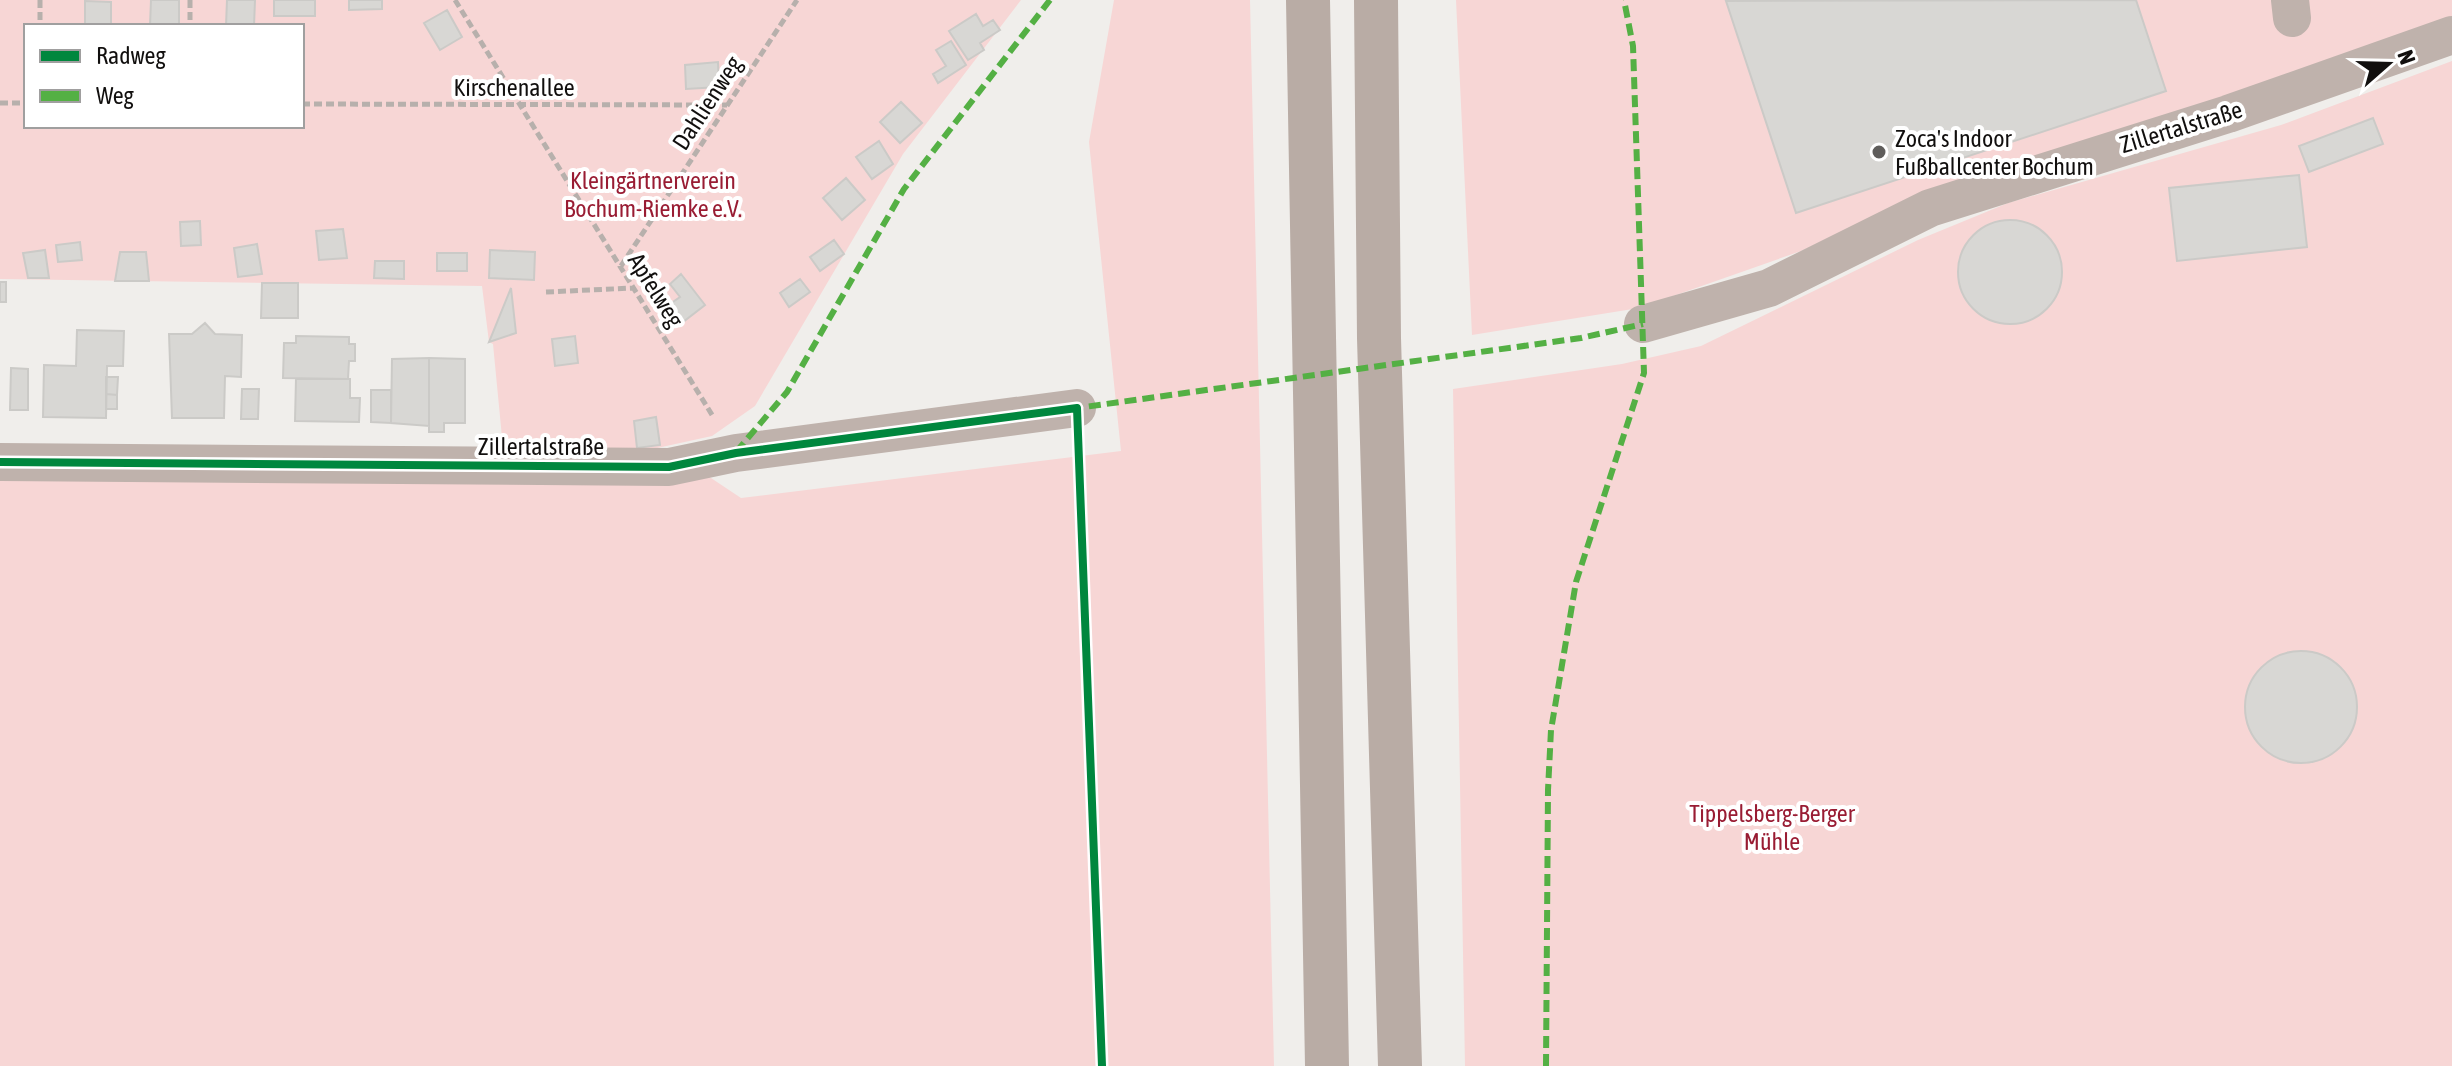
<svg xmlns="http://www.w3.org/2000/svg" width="2452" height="1066" font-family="'Asap Condensed',sans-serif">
<rect width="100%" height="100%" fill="#f0eeeb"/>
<path fill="#f7d6d5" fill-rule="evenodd" d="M0,0h1021l-118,154 -148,252 -43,30 -64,14 -144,8 -11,-114 -4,-2 -7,-56 -482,-7zM26,26h276v100h-276z
M1114,0h136l24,1066h-1274v-594l708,4 33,22 380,-47 -32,-309z
M1456,0h996v26l-507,162 -144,63 -162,57 -167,27z
M2452,61v1005h-987l-12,-677 169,-25 79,-18 217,-106 90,-37 273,-78z"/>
<path fill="#d8d7d4" stroke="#cbcac7" stroke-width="2" d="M151,0h28v26h-29z
M227,0h28l-1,26h-28z
M274,0h41v16h-41z
M349,0h33v9l-33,1z
M2136,0l30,91 -370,122 -70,-212z
M85,1l26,1v24h-26z
M447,10l15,27 -22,13 -16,-27z
M976,14l7,12 10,-6 7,10 -20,13 4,7 -16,10 -19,-29z
M951,41l15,24 -28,18 -5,-9 13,-8 -10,-16z
M718,62l1,25 -33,2 -1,-24z
M901,102l21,21 -22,20 -20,-21z
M2373,118l10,26 -74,28 -10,-26z
M879,141l14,23 -21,15 -16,-22z
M2299,175l8,72 -130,14 -8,-73z
M846,178l19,22 -23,20 -19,-22z
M1958 272a52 52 0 1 1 104 0a52 52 0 1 1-104 0Z
M200,221l1,24 -20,1 -1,-24z
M343,229l4,29 -28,2 -3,-29z
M834,240l10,14 -24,17 -10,-14z
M80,242l2,18 -24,2 -2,-17z
M257,244l5,30 -24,3 -4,-29z
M45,250l4,28h-21l-5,-25z
M490,250l45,2 -1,28 -45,-2z
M120,252h26l3,29h-34z
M437,253h30v18h-30z
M375,261h29v18l-30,-1z
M681,274l24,31 -22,17 -13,-18 10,-7 -10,-13z
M800,279l10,13 -21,15 -9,-14z
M0,282h6v20h-6z
M262,283h36v35h-37z
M511,288l5,45 -27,9z
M205,323l10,11 27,1 -1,42 -16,-1 -1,42h-52l-3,-84h23z
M77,330l47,1 -1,35h-16l-1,52 -63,-1 1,-52 32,1z
M296,336l53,1v7h6v17h-6l-1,18 -65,-1 1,-35h12z
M575,336l3,27 -23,3 -3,-27z
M429,358l36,1v64h-21v9h-15z
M429,358v68l-38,-3 1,-64z
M11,368l17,1v41h-18z
M106,377h12l-1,18 -11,-1z
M296,379h54v19h10l-1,24 -64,-1z
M242,389h17l-1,30h-17z
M371,390h20v33l-20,-1z
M106,394l11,1v14h-11z
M656,417l4,28 -23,3 -3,-27z
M2245 707a56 56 0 1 1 112 0a56 56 0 1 1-112 0Z"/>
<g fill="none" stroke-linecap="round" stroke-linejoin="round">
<path stroke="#b7b0ac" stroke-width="5" stroke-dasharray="8 4" stroke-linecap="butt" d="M40,0v26
M190,0v26
M455,0l259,418
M0,103h26
M302,104l425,1
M621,266l176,-266
M546,292l87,-4"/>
<path stroke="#bfb2ac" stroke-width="38" d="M2290,0l2,18
M1643,324l126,-36 161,-80 298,-94 224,-79
M0,462l669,5 67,-14 341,-45"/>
<path stroke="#b9aca5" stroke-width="44" d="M1308,0l19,1066
M1376,0l3,338 21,728"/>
<path stroke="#54b044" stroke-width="6" stroke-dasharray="12 6" stroke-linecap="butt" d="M1077,414v-6l504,-70 62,-14
M736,452l51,-60 117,-203 146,-189
M1546,1066l2,-276 3,-60 25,-148 68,-209 -11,-327 -9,-46"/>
<defs>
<path id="cycleway" d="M0,462l669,5 67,-14 341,-45 25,658"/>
</defs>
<use href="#cycleway" stroke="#fff" stroke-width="13"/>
<use href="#cycleway" stroke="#00873e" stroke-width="8"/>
</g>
<circle fill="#5f5d5b" stroke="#fff" stroke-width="3" cx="1879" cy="152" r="8"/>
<g text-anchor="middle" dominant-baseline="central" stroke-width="8" stroke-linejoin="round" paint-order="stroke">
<g font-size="24" fill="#110f0e" stroke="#fff">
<text x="514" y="87">Kirschenallee</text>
<text transform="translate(707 103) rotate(-57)">Dahlienweg</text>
<text transform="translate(2181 127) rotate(-17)">Zillertalstraße</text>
<text transform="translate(656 290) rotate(58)">Apfelweg</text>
<text x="541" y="446">Zillertalstraße</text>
</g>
<g font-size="24" fill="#110f0e" stroke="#fff" text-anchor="start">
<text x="1895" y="138">Zoca's Indoor<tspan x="1895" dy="28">Fußballcenter Bochum</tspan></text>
</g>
<g font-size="24" fill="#991c33" stroke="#fff">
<text x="653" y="180">Kleingärtnerverein<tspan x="653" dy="28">Bochum-Riemke e.V.</tspan></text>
<text x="1772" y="813">Tippelsberg-Berger<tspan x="1772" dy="28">Mühle</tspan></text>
</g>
</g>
<rect x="24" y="24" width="280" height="104" fill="#ffffff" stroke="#a09f9f" stroke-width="2"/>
<rect x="40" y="50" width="40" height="12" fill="#00873e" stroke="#a09f9f" stroke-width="2"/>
<text x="96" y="64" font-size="24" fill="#110f0e">Radweg</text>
<rect x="40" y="90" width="40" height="12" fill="#54b044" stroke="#a09f9f" stroke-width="2"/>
<text x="96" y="104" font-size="24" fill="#110f0e">Weg</text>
<g transform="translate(2388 64) rotate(70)" stroke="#ffffff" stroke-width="6" paint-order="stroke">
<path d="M0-6L14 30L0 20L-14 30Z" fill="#110f0e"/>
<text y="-12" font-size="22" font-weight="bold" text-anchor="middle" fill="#110f0e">N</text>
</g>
</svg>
